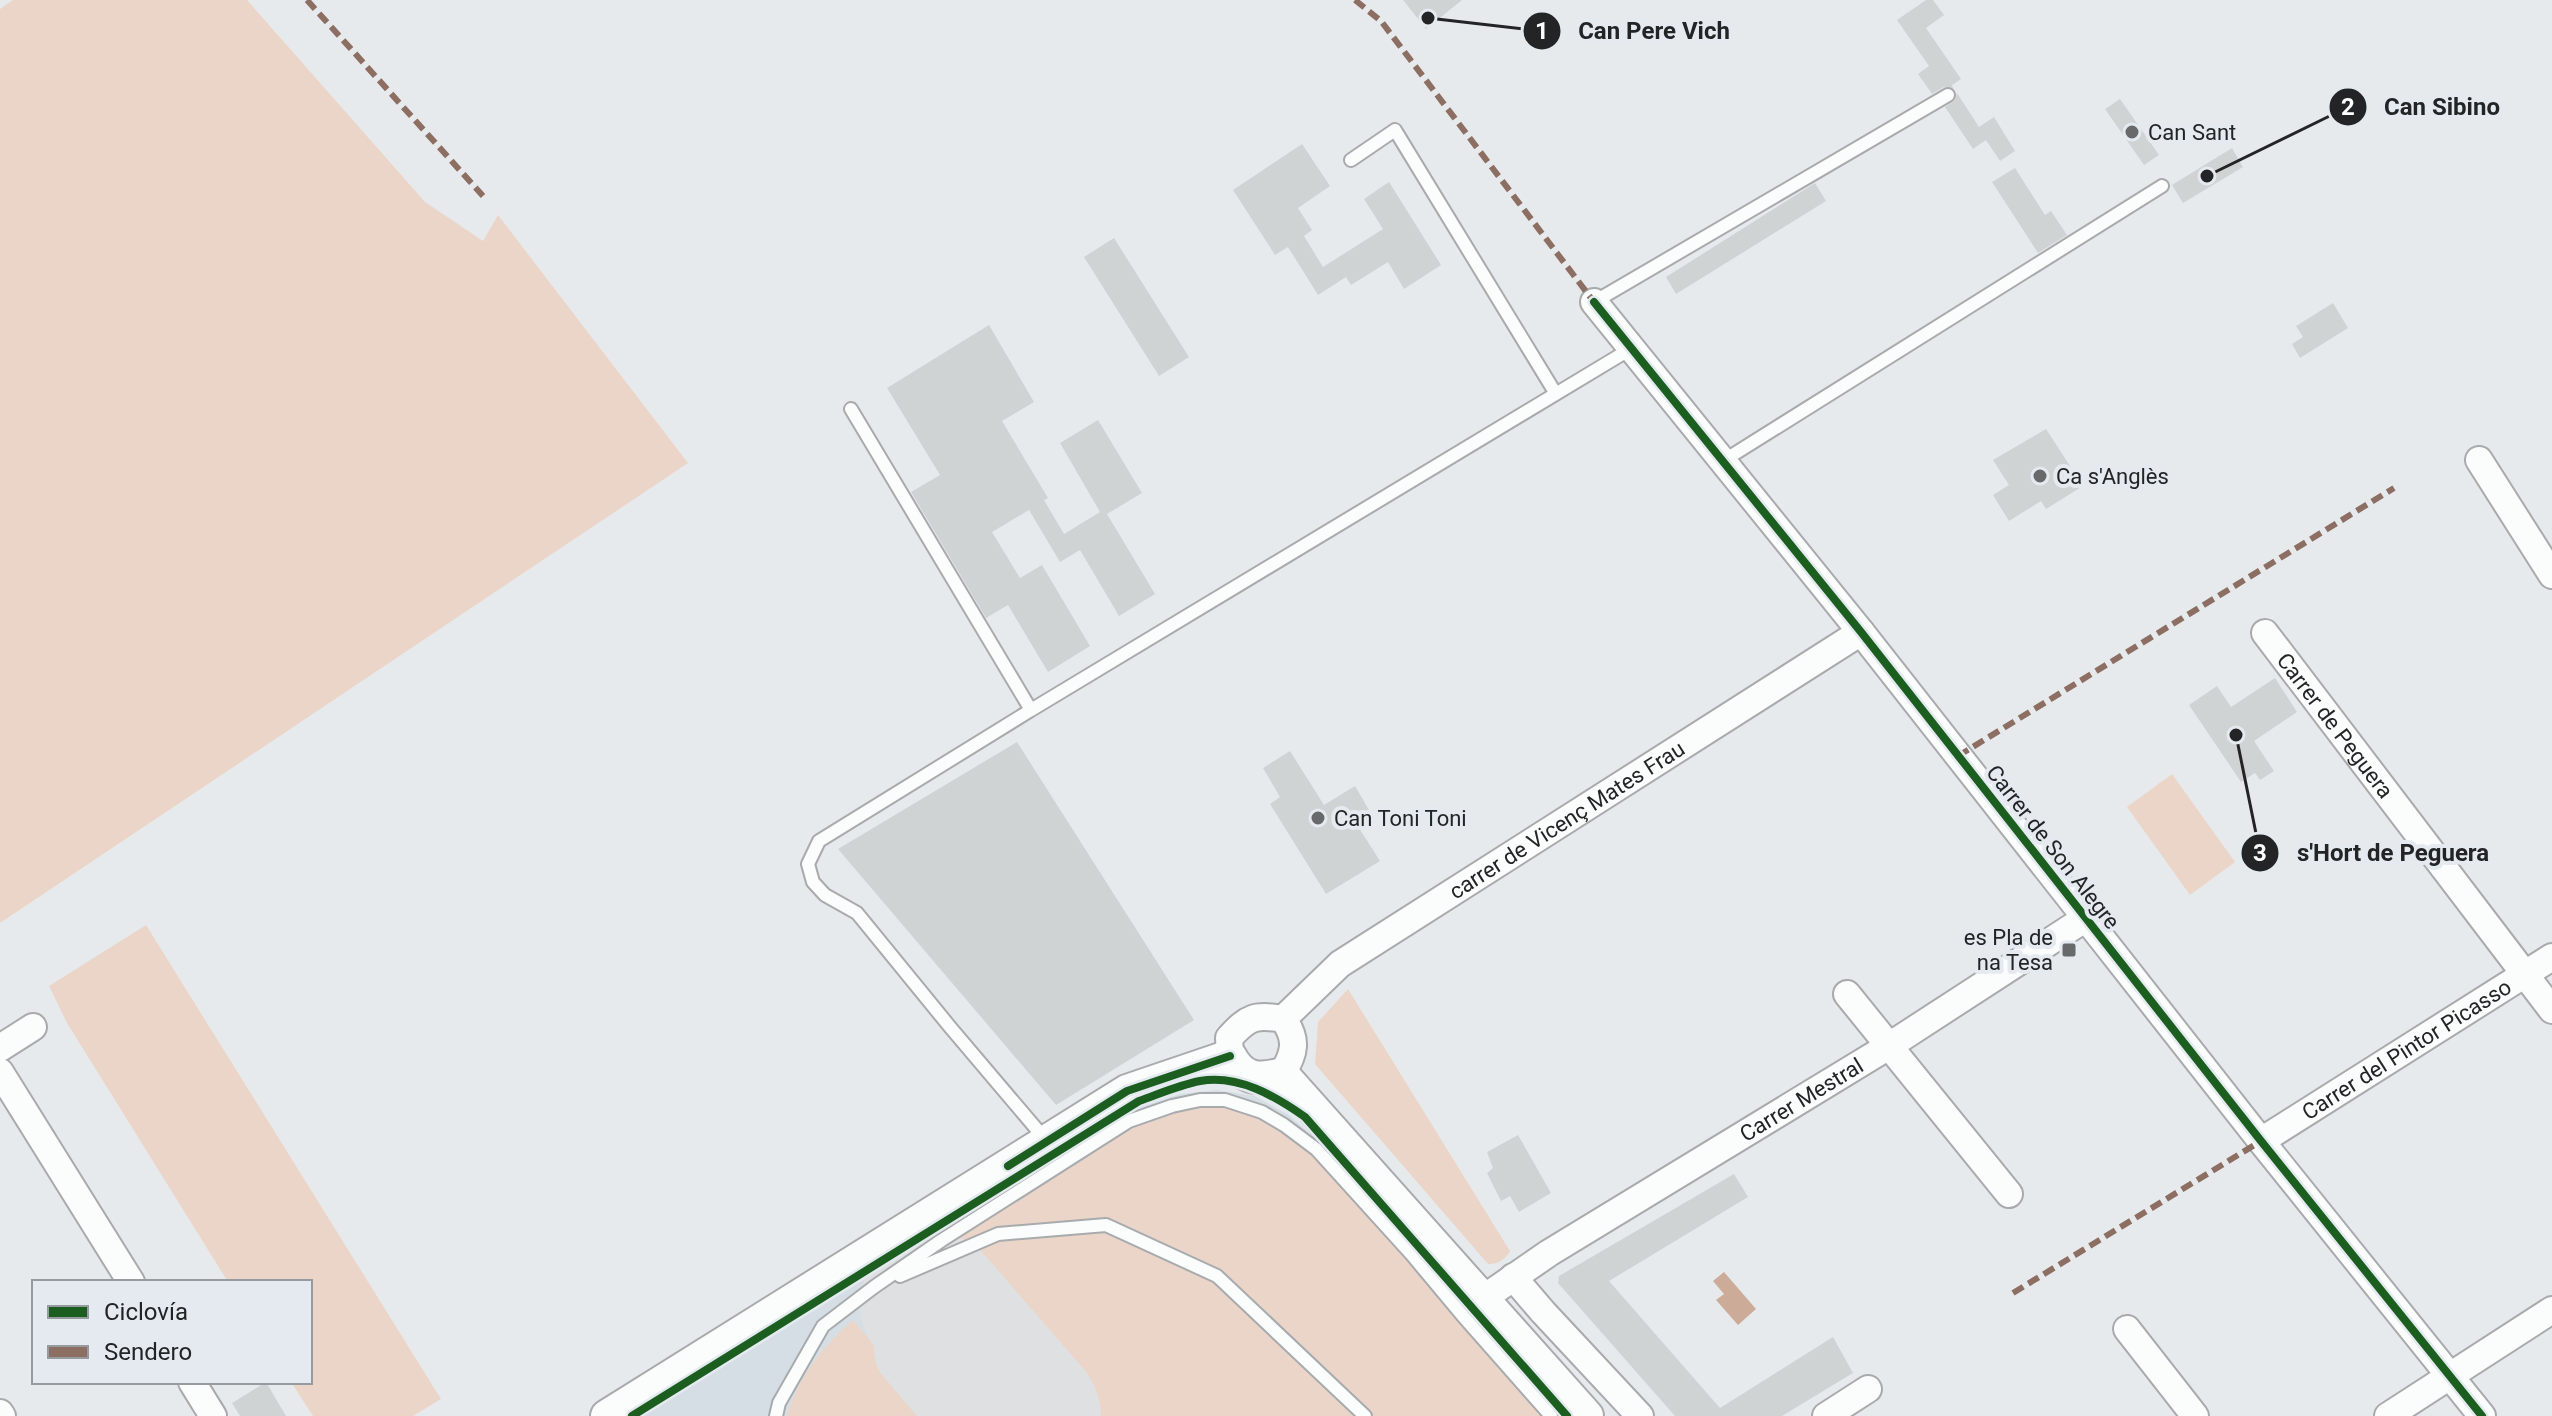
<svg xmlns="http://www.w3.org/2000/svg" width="2552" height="1416" font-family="Roboto,sans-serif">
<rect width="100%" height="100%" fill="#e7eaec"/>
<path fill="#d6dee5" d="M1217,1090l38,6 34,19 36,32 237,269h-922l495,-307 45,-15z"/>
<path fill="#ebd5c9" d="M13,0h234l178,202 58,39 15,-26 190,248 -688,460v-914z
M2172,774l63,88 -45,33 -63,-88z
M146,925l295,474 -28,17h-100l-22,-34h19v-100h-82l-161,-259 -18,-37z
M1348,989l162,262c-4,8 -13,14 -22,13l-173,-200 3,-42z
M1225,1100l37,12 54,37 234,267h-470l-141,-165c70,-56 145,-113 230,-144 17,-6 38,-5 56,-7z
M853,1320l81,96h-147c11,-39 36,-70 66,-96z"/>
<path fill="#ccab99" d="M1724,1272l32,37 -18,16 -22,-25 8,-6 -11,-13z"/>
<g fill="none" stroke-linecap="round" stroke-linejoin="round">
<path stroke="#dee0e1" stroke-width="58" d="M970,1416l-22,-8 -44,-52c-3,-13 -3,-25 5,-36 8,-10 20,-17 33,-17 48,-4 45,54 60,83 6,11 15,21 23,30"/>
<path stroke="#dee0e1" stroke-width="144" d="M932,1304l97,112"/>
</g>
<path fill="#d0d3d4" d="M1403,0h59l-36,29z
M1926,0h7l11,15 -18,13 35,51 -9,6 1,3 -9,-1 -12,7 -14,-20 11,-8 -32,-46z
M1957,93l22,34 15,-10 21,34 -15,10 -14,-21 -13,9 -28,-42 10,-7z
M2120,99l39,56 -15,10 -39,-56z
M1302,144l28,42 -32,22 14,22 -8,6 19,31 60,-38 -19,-30 25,-17 52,83 -37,24 -16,-27 -37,23 -5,-8 -28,18 -30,-48 -13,8 -42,-65z
M2232,148l11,19 -60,36 -11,-18z
M2015,168l30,47 6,-4 16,24 -29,18 -46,-71z
M1815,183l11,18 -150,93 -10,-17z
M1114,238l75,119 -30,19 -75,-119z
M2333,303l15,25 -48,30 -8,-14 11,-7 -7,-11z
M989,325l45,77 -32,19 46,77 -4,2 20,34 36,-22 -40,-69 38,-23 44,73 -35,21 48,80 -36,22 -39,-66 -20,12 -31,-52 -37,22 28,46 22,-13 48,81 -42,26 -40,-67 -22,13 -75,-126 29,-17 -53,-87z
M2046,429l37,57 -37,23 -5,-8 -32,20 -16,-26 16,-10 -16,-25z
M2275,678l22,34 -43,29 20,30 -14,9 -5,-7 -14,9 -52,-77 28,-19 14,21z
M1017,742l177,278 -138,85 -218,-256z
M1290,751l34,54 31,-19 14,24 -15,10 26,41 -54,33 -56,-90 10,-7 -17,-29z
M1518,1135l33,58 -32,19 -9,-16 -9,5 -14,-28 6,-5 -6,-16z
M1734,1174l14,23 -139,84 111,127 113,-71 20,36 -71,43h-107l-117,-133 1,-7z
M266,1382l20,34h-46l-8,-13z"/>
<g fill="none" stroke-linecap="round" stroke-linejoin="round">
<defs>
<path id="service" d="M1351,160l44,-30 161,264
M1594,302l354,-207
M851,409l180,301 601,-362
M1723,461l439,-275
M1031,710l-212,131 -11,23 5,18 12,13 32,18 93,114 95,112
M900,1276l98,-42 108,-9 111,51 148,140
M776,1416l3,-13 44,-77 51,-39 68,-47 187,-119 43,-15 28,-6h25l37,12 22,13 32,24 96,106 50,60 89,101"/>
<g id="minor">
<path d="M1594,302l267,330 400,509 221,275"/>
<path d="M2479,460l73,115"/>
<path id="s1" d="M2265,633l287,377"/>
<path d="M1847,994l162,200"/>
<path id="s2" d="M1283,1019l57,-55 521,-332"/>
<path d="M0,1048l33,-21"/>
<path d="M1230,1056l-1,-18c19,-21 26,-24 54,-19 15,20 12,34 -1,55"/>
<path d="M0,1072l131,210"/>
<path id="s3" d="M2261,1141l291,-184"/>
<path d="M1513,1277l30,35 97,104"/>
<path id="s4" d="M1481,1300l68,-47 340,-207 197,-128"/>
<path d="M2127,1329l68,87"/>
<path d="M192,1382l21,34"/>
<path d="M0,1413l2,3"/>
<path d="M1826,1416l42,-27"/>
<path d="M2388,1416l164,-106"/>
</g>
<path id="tertiary" d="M607,1416l520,-325 103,-35c12,23 28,25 52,18l305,342"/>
</defs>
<use href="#service" stroke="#a8abad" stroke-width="16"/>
<use href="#minor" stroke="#a8abad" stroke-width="30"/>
<use href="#tertiary" stroke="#a8abad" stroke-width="36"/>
<use href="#service" stroke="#fbfcfc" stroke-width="12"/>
<use href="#minor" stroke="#fbfcfc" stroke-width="26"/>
<use href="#tertiary" stroke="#fbfcfc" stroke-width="32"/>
<path stroke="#8d6e63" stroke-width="6" stroke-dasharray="12 6" stroke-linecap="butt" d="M307,0l176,196
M1355,0l26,21 213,281
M1958,756l436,-268
M2013,1293l248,-152"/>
<defs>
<path id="cycleway" d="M1594,302l267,330 400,509 221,275
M1008,1166l119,-75 103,-35
M632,1416l507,-315c20,-7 40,-16 61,-20 38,-7 75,15 105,36l262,299"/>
</defs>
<use href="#cycleway" stroke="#e4eaef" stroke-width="13"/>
<use href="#cycleway" stroke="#1b5e20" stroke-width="8"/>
</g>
<g fill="#67696b" stroke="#e4eaef" stroke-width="3">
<circle cx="2132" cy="132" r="8"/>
<circle cx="2040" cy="476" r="8"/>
<circle cx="1318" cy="818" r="8"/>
<rect x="2061" y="942" width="16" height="16" rx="4"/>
</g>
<g text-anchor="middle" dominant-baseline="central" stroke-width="8" stroke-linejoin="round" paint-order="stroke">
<g font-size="22" fill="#222426" stroke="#e4eaef" text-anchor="start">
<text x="2148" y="132">Can Sant</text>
<text x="2056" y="476">Ca s'Anglès</text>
<text x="1334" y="818">Can Toni Toni</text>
<text x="2053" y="937" text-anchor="end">es Pla de<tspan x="2053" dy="25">na Tesa</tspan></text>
</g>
<g font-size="22" fill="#222426" stroke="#e4eaef">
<text stroke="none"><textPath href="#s1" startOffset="116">Carrer de Peguera</textPath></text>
<text stroke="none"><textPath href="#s2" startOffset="348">carrer de Vicenç Mates Frau</textPath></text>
<text transform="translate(2053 847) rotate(52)">Carrer de Son Alegre</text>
<text stroke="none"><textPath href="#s3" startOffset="172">Carrer del Pintor Picasso</textPath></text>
<text stroke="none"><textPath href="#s4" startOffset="378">Carrer Mestral</textPath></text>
</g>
</g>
<path fill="none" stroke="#222426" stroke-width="3" d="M1428 18L1542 31M2207 176L2348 107M2236 735L2260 853"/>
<g fill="#222426" stroke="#e4eaef" stroke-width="3">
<circle cx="1428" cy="18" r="8"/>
<circle cx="2207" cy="176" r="8"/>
<circle cx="2236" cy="735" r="8"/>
<circle cx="1542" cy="31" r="20"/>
<circle cx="2348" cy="107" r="20"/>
<circle cx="2260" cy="853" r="20"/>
</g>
<g font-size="24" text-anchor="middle" font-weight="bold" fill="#fff">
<text x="1542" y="39">1</text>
<text x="2348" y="115">2</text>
<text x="2260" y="861">3</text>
</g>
<g font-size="24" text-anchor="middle" font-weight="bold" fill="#222426" stroke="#e4eaef" stroke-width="8" stroke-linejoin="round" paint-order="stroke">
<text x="1654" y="39">Can Pere Vich</text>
<text x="2442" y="115">Can Sibino</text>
<text x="2393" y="861">s'Hort de Peguera</text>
</g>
<rect x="32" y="1280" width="280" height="104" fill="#e4eaef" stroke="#969b9f" stroke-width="2"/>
<rect x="48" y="1306" width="40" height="12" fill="#1b5e20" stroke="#969b9f" stroke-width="2"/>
<text x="104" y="1320" font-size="24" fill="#222426">Ciclovía</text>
<rect x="48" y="1346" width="40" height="12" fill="#8d6e63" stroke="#969b9f" stroke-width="2"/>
<text x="104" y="1360" font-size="24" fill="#222426">Sendero</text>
</svg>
